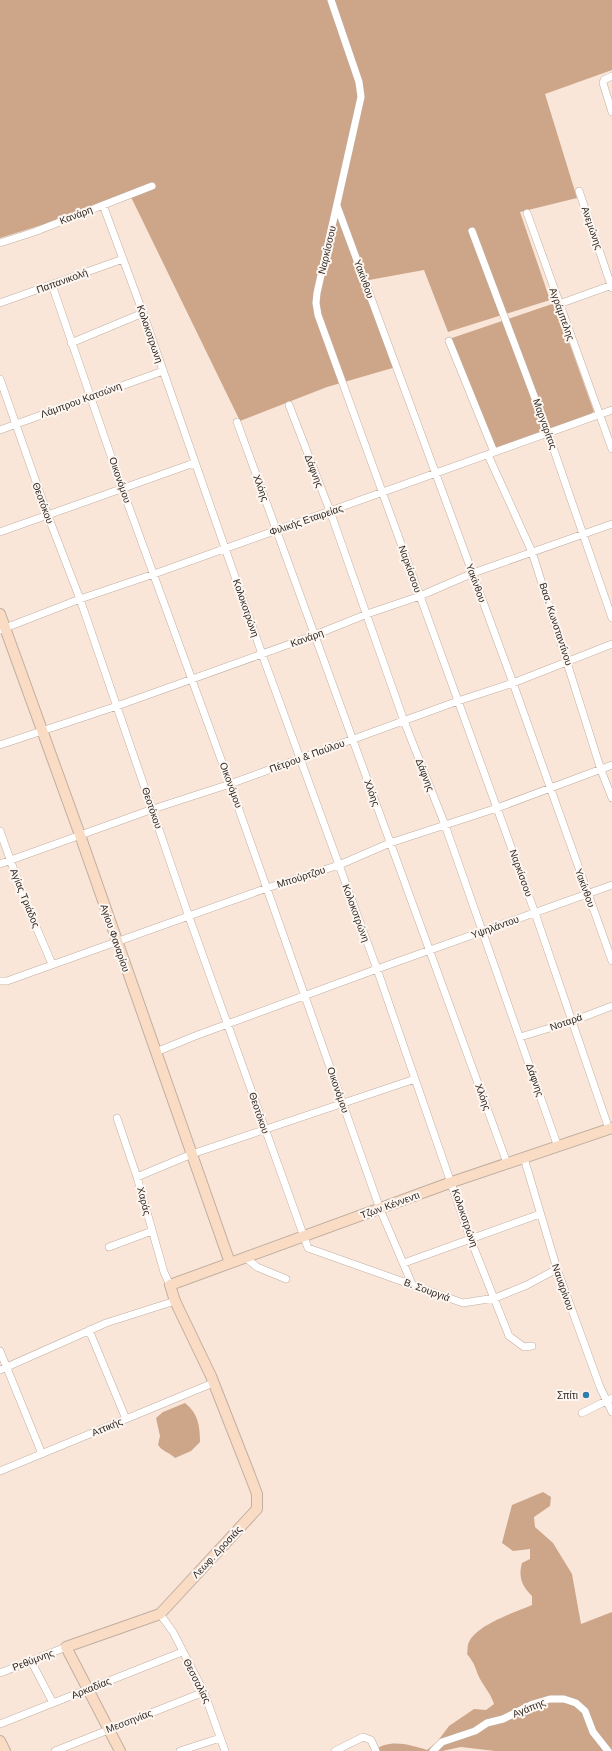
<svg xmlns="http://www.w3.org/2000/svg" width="612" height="1751" font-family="Arial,sans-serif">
<rect width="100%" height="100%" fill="#f9e6d9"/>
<path fill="#cda589" d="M0,0h612v70l-67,24 32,104 -57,14 30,88 -102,32 -24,-62 -55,10 27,87 -69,20 -87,34 -109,-224 -131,41z
M555,303l39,109 -56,25 -43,11 -46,-109z
M185,1403c13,10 15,23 15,39l-9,9 -16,7c-6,-6 -12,-6 -17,-13l2,-9 -4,-18 7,-6z
M543,1492l8,5 -1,9 -16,11 1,10 18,16 19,31 9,50 31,-12v139h-117l-34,-4 -19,4h-68c14,-13 37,-6 53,-1l10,-8 12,-16 25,-17 12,1 8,-6c-3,-10 -9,-16 -14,-25 -5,-10 -4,-14 -13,-25 1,-3 0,-9 2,-12 9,-18 45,-29 63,-37v-9c-10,-10 -14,-19 -10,-33l8,-4v-10l-17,2 -11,-8 10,-38z"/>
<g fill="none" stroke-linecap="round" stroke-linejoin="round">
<defs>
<path id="street" d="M331,0l28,82 2,15 -44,196 -1,10 2,12 217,598 74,216
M612,76l-8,4 -1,3 9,29
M579,191l33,97
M103,205l40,108 119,341 115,315 93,269 39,98 15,11 8,-1
M337,206l176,477 99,278
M527,213l85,236
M472,231l76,202 64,185
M0,243l34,-11 118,-46
M52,285l70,203 108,296 150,425 32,75
M0,303l123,-44
M559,304l53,-19
M449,341l45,111
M71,343l72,-30
M0,379l48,137 32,83 109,318 119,331 155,55 32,-5 32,-13 30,-16
M289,405l41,106 74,210 41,104 113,322
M237,422l270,741
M0,430l163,-59
M488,455l44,97 69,218 11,28
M0,532l194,-69
M0,630l80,-31 74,-25 458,-164
M0,745l117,-39 198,-71 52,-21 53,-18 53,-23 139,-49
M0,831l25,70 27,63
M0,864l153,-55 77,-25 228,-83 55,-18 99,-39
M0,981h7l260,-93 72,-23 51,-22 107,-35 115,-43
M520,1037l53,-16 39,-15
M156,1052l39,-16 182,-67 235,-84
M117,1118l20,59 27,95 6,13
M524,1158l33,111 43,118 12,25
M137,1177l55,-23 223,-75
M109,1247l43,-16
M246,1258l11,9 29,12
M404,1263l136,-49
M89,1330l37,89
M0,1351l42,103
M0,1370l106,-47 69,-22
M582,1413l30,-15
M0,1471l213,-88
M160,1614l13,18 31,60 21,59
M31,1661l22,42
M0,1673l66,-26
M0,1724l182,-72
M55,1751l149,-59
M180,1751l40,-13
M335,1751l28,-14 8,3 5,11
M433,1751l9,-9 33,-11 12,-8 16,-4 30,-15 17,-5h14l12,4 9,8 8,21 15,19"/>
<path id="secondary" d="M0,614l80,221 150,428
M0,1741l5,10
M120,1751l-54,-104 94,-33 97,-105v-15l-6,-16 -40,-102 -36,-75 -5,-16 282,-103 160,-54"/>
</defs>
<use href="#street" stroke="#c0afa2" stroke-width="8"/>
<use href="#secondary" stroke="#c0afa2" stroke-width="12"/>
<use href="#street" stroke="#fff" stroke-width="7"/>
<use href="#secondary" stroke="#f9dcc3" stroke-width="10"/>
</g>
<circle fill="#327cb0" stroke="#fdf6f1" stroke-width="1.5" cx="586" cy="1395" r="4"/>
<g text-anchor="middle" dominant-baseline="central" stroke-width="4" stroke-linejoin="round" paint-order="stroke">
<g font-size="10" fill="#2f2823" stroke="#fdf6f1">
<text transform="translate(76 215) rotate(-21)">Κανάρη</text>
<text transform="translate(592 228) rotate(71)">Ανεμώνης</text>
<text transform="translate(327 250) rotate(-77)">Ναρκίσσου</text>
<text transform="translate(364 279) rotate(70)">Υακίνθου</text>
<text transform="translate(62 281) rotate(-20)">Παπανικολή</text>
<text transform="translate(562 314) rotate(70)">Αγράμπελης</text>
<text transform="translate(150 334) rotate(71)">Κολοκοτρωνη</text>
<text transform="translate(81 400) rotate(-20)">Λάμπρου Κατσώνη</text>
<text transform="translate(545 424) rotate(70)">Μαργαρίτας</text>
<text transform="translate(314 471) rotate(69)">Δάφνης</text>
<text transform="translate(120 480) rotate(71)">Οικονόμου</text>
<text transform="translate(261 488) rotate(70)">Χλόης</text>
<text transform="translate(43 503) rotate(70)">Θεοτόκου</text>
<text transform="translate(306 520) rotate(-19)">Φιλικής Εταιρείας</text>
<text transform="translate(410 569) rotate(70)">Ναρκίσσου</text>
<text transform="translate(476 583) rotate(70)">Υακίνθου</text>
<text transform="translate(246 608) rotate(71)">Κολοκοτρώνη</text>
<text transform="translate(556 624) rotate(72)">Βασ. Κωνσταντίνου</text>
<text transform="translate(307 638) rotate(-20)">Κανάρη</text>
<text transform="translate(307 756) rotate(-20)">Πέτρου &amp; Παύλου</text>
<text transform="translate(425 775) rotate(69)">Δάφνης</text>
<text transform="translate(231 785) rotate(70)">Οικονόμου</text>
<text transform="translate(372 793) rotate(70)">Χλόης</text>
<text transform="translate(152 808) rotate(71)">Θεοτόκου</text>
<text transform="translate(521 873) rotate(70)">Ναρκίσσου</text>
<text transform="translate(301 877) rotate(-18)">Μπούρτζου</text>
<text transform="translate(585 888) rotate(70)">Υακίνθου</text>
<text transform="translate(25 898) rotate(68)">Αγίας Τριάδος</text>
<text transform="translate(356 913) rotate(70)">Κολοκοτρώνη</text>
<text transform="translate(495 927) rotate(-20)">Υψηλάντου</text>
<text transform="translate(115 938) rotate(71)">Αγίου Φαναρίου</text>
<text transform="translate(566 1022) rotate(-19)">Νοταρά</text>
<text transform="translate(535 1080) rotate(71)">Δάφνης</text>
<text transform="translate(338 1090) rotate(71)">Οικονόμου</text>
<text transform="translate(483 1097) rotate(70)">Χλόης</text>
<text transform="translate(259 1113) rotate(71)">Θεοτόκου</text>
<text transform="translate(144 1201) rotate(75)">Χαράς</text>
<text transform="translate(390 1205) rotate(-20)">Τζων Κέννεντι</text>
<text transform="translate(465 1218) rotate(71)">Κολοκοτρώνη</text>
<text transform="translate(563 1287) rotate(71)">Ναυαρίνου</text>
<text transform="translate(427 1290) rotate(20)">Β. Σουργιά</text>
<text transform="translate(107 1427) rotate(-23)">Αττικής</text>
<text transform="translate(217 1552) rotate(-47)">Λεωφ. Δροσιάς</text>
<text transform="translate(33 1660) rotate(-21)">Ρεθύμνης</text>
<text transform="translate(197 1681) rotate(63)">Θεσσαλίας</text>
<text transform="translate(91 1688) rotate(-22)">Αρκαδίας</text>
<text transform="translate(529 1708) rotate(-22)">Αγάπης</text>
<text transform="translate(129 1721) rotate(-21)">Μεσσηνίας</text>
</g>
<g font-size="10" fill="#2f2823" stroke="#fdf6f1" text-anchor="end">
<text x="578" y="1395">Σπίτι</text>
</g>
</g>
</svg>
